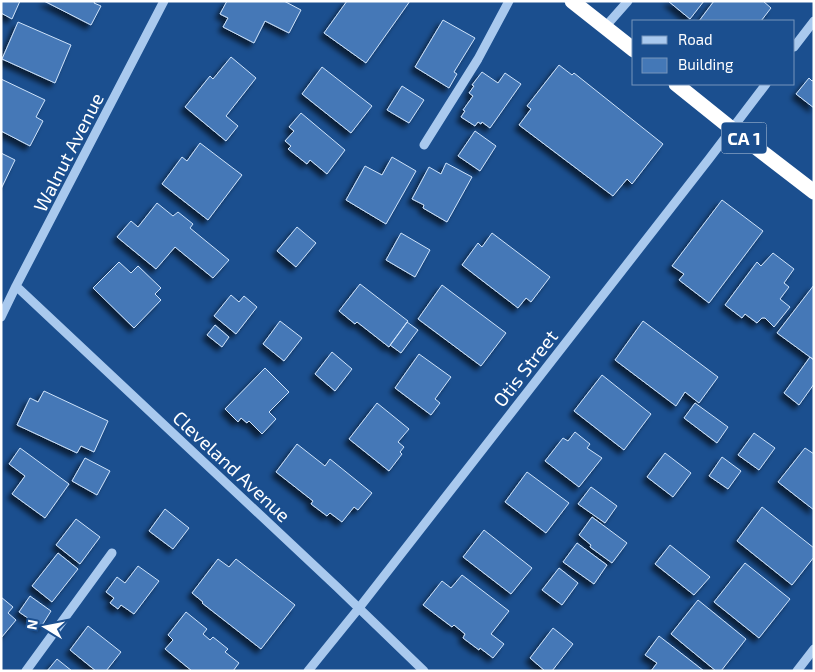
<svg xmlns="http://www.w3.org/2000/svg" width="815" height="672" font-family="'Exo 2',sans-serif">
<defs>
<filter id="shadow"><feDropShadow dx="-4.5" dy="4.5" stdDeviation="2.5" flood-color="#0009"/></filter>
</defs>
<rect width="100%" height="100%" fill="#1b4f8f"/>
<path fill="#4478b7" stroke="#cfe3fa" filter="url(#shadow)" d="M1,1h19l-8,18 -11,-6z
M44,1h51l-1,2 7,3 -10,19z
M227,1h57l17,9 -12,23 -24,-12 -11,22 -31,-16 5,-9 -8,-4z
M347,1h63l-44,62 -42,-30z
M668,1h36l-14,18z
M714,1h49l8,7 -10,13h-62z
M443,20l32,18 -21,34 3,2 -8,14 -34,-21z
M18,22l53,23 -16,38 -53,-24z
M231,57l25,21 -30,38 12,10 -12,15 -41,-34 25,-31 3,3z
M559,65l13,10 2,-2 89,71 -31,40 -5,-5 -14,17 -94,-71 12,-16 -4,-3z
M322,67l50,39 -21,27 -49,-39z
M482,72l16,11 7,-10 16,11 -31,44 -8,-6 -1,2 -3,-2 -3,4 -14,-9 4,-6 -2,-1 10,-14 -4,-3 5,-7 -2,-1z
M809,78l3,3 2,-1v28l-18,-14z
M1,79l44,21 -9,17 7,4 -13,25 -29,-15z
M402,86l22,14 -15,23 -22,-13z
M301,113l44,37 -18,24 -17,-14 -3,4 -19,-15 3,-3 -6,-5 9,-10 -5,-4z
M475,131l21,15 -16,25 -22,-15z
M200,143l42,32 -34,45 -46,-36 20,-27 5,4z
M1,153l14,7 -14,29z
M392,157l24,14 -30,53 -40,-24 19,-34 17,9z
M446,163l26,14 -25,45 -24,-14 1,-3 -12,-6 17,-32 12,7z
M722,200l41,31 -54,72 -30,-23 5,-6 -12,-8z
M157,203l16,13 5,-4 15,12 -3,4 39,32 -16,18 -38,-31 -19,22 -39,-32 14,-16 7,6z
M297,227l19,16 -20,24 -19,-16z
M401,233l29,17 -15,27 -29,-17z
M492,233l58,44 -19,25 -5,-4 -8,10 -56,-43 16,-22 4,4z
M773,253l21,16 -10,14 5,4 -9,12 10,8 -16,20 -9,-9h-3l-5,5 -12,-9 -3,4 -17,-13 32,-43 4,4z
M119,262l12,11 7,-7 23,22 -6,6 6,6 -27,28 -41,-40z
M360,284l48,37 -19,26 -32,-25 -2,2 -16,-13z
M442,285l64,48 -25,33 -63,-47z
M814,285v75l-37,-27z
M231,295l8,7 5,-6 13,11 -21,27 -22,-18z
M280,321l22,17 -18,23 -21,-17z
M643,321l75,56 -19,26 -14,-11 -9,14 -61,-46z
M407,322l11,8 -17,23 -11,-8z
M215,325l14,12 -7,10 -15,-12z
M332,352l20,17 -17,22 -20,-17z
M419,354l32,23 -16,22 5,4 -9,12 -36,-27z
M810,357l4,3v24l-15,21 -15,-12z
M265,368l24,24 -20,20 7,7 -14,15 -13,-13 -2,2 -6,-5 -3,4 -13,-13z
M602,375l49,39 -27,36 -50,-39z
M44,391l64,30 -14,31 -13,-6 -4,7 -60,-28 13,-27 8,4z
M377,403l32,26 -11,13 6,5 -4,5 2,2 -13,17 -40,-32z
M695,403l33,24 -11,16 -33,-25z
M575,432l15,12 -3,4 15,10 -23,29 -34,-26 18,-23 5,3z
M754,433l21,15 -16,22 -21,-15z
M297,444l28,22 5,-7 42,34 -14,17 -4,-3 -12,15 -12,-9 -3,3 -16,-12 2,-3 -37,-29z
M20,448l49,36 -24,34 -33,-24 13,-18 -16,-12z
M805,448l9,6v56l-36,-28z
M665,453l26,20 -18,24 -26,-20z
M722,457l19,14 -13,18 -19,-13z
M85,458l25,13 -13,24 -25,-14z
M527,472l42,31 -23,30 -41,-31z
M591,487l26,19 -12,17 -27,-19z
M762,507l52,41v9l-22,28 -55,-44z
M165,509l24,19 -16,21 -24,-18z
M592,517l35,26 -15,20 -22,-16 1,-2 -12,-10z
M76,519l24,18 -20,27 -24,-19z
M484,530l48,38 -21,26 -48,-37z
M577,543l30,22 -13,19 -31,-22z
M670,545l40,32 -16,18 -39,-31z
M58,553l20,16 -26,33 -20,-16z
M218,559l11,8 7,-8 59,46 -34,44 -59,-46 1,-1 -11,-9z
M745,563l45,36 -31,39 -45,-36z
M138,566l21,15 -25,33 -13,-9 -3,4 -8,-6 4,-5 -8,-6 11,-15 8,6z
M559,568l19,15 -16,22 -20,-15z
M462,575l47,36 -18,23 13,10 -11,14 -13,-10 -1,2 -16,-12 2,-4 -11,-9 -2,2 -29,-22 19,-24 9,7z
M30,596l21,15 -10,16 -22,-15z
M1,597l12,10 -5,6 8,7 -15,18z
M698,600l48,39 -25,32h-5l-45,-37z
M186,612l21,17 -4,5 7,6 3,-3 15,12 -3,3 14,11 -6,8h-41l-27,-22 8,-9 -5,-5z
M88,626l33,26 -15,19h-10l-26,-21z
M553,628l20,16 -21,27h-7l-15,-13z
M659,636l45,35h-53l6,-8 -12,-8z
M57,659l15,12h-25z"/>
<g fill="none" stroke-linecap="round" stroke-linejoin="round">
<path stroke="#a9c9ee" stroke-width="9" d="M605,27l23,-26
M794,47l20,-26
M424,145l54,-86 31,-58
M16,286l321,301 87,84
M1,317l15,-31 148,-285
M26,671l86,-118
M308,671l51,-63 350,-449 57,-75
M797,671l17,-22"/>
<path stroke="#fff" stroke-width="15" d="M572,1l62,49
M676,84l56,45 82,63"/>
</g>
<g text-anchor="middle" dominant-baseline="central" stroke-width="4" stroke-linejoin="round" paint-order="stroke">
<rect fill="#1b4f8f" stroke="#bbcadd" stroke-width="1" x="721.5" y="122.5" width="45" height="31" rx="4"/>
<g font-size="18" font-weight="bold" fill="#fff">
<text x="744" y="138">CA 1</text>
</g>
<g font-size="19" fill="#fff" stroke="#1b4f8f">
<text transform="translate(68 152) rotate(-63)">Walnut Avenue</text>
<text transform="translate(525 368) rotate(-52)">Otis Street</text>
<text transform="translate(232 466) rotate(43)">Cleveland Avenue</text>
</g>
</g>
<rect width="815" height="672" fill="none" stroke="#ffffff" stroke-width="5"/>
<rect x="632" y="20" width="162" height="65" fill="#1b4f8f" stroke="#7695bc"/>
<rect x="642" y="36" width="25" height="8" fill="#a9c9ee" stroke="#7695bc"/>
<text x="678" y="45" font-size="15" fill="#ffffff">Road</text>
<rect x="642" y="58" width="25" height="15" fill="#4478b7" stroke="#7695bc"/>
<text x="678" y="70" font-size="15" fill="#ffffff">Building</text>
<g transform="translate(45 627) rotate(280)" stroke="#1b4f8f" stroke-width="4" paint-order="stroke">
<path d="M0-4L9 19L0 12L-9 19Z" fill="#ffffff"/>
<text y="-8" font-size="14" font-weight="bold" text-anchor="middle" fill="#ffffff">N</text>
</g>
</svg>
